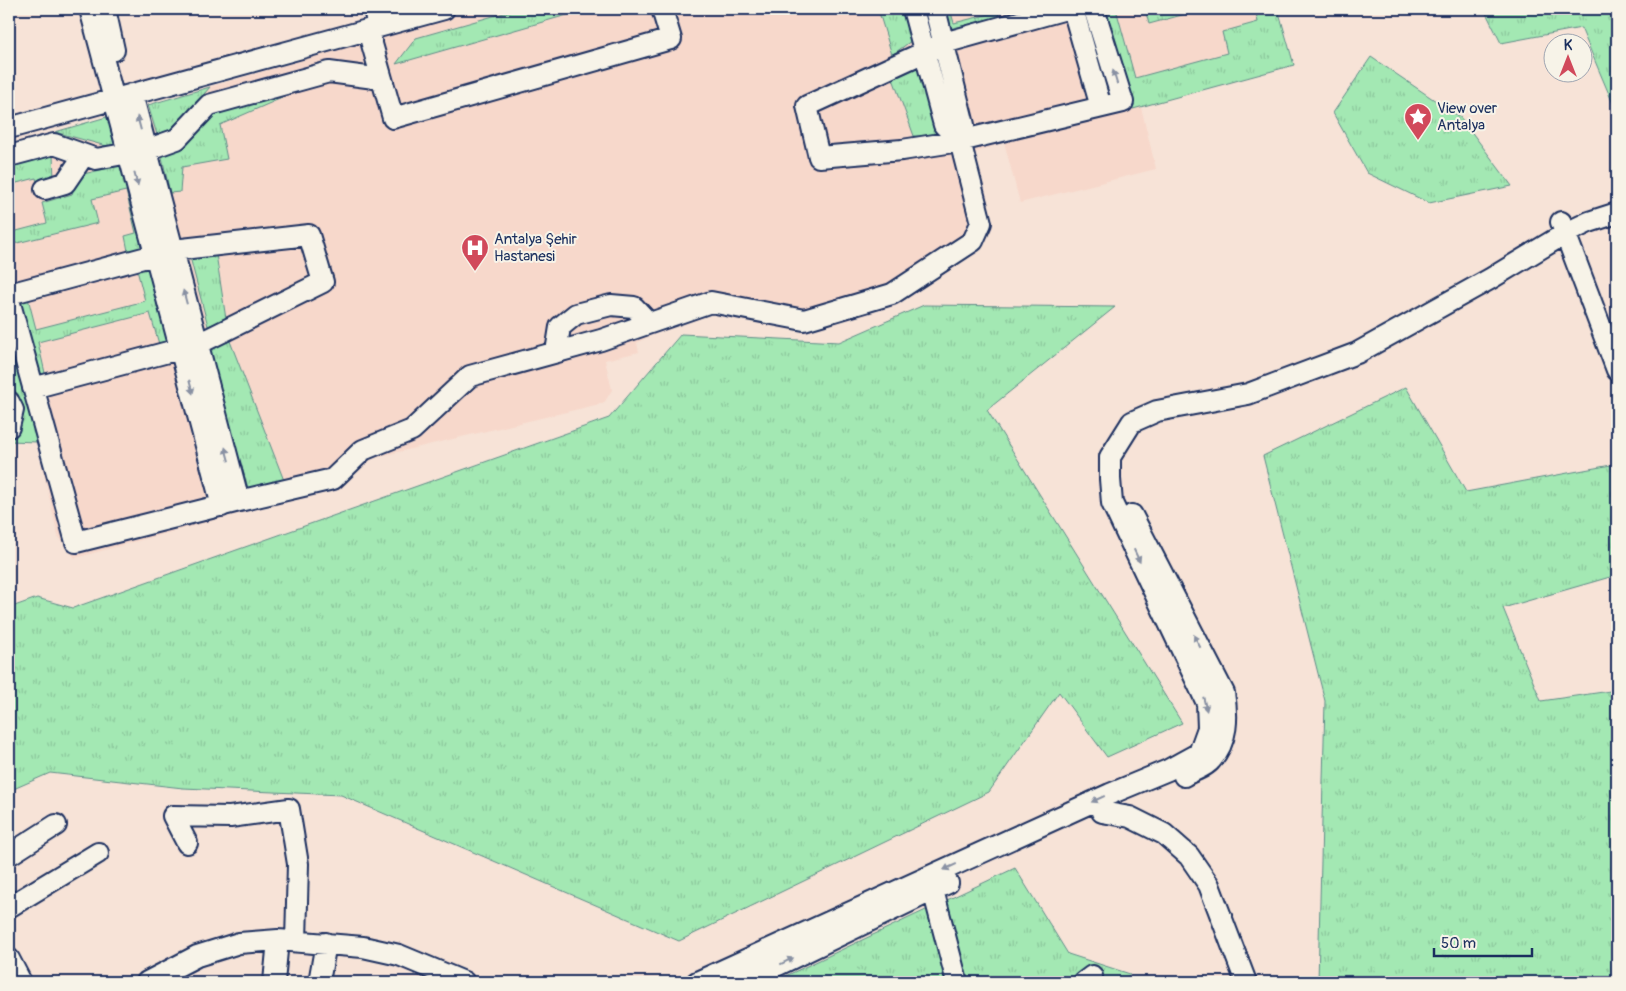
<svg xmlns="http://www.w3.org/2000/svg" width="1626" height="991" font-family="Pangolin,sans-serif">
<defs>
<pattern id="grass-tufts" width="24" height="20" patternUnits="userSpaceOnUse" patternTransform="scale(1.25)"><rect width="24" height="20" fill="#a3e8b3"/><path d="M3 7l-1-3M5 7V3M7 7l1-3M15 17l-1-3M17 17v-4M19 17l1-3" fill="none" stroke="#8cc79c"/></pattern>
</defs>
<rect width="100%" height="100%" fill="#f7e3d7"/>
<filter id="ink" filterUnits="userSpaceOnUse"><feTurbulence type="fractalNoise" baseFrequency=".02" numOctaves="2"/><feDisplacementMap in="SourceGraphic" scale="10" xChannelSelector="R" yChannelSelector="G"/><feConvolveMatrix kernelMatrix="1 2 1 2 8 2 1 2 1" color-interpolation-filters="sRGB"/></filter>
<g filter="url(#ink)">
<path fill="#f7d8cb" d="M478,9h800l16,56 -153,42 15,62 -136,34 -16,-61 -29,11 17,67 -7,22 -87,61 -92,27 -85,-16 -39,3 -45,26 2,9 -34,8 7,30 -8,13 -231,55 -40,30 -258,70 -17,-22 -21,-94 -28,-1v-296z"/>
<path fill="url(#grass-tufts)" stroke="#5f8c88" d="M518,9h70l-192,55 20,-26z
M878,9h23l10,32 -19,14z
M944,9h6l4,14 44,-11 1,5 -50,12z
M1116,9l19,69 92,-25 -5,-21 36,-10 -3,-13h23l16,56 -161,44 -27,-98z
M1145,9h59l-55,15z
M1484,9h133v104l-36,-85 -80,15z
M1371,57l90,61 51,68 -83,17 -62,-30 -34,-60z
M919,64l19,72h-24l-22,-60z
M210,87l-34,40 -18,11 -10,-33z
M284,97l-64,28 7,34 -45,8 -2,25 -10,1 -8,-36 16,-9 37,-36z
M110,116l9,29 -9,2 -55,-15z
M53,155l1,25 -17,2 -1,-4 -27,7v-18z
M122,165l22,78 -8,7 -8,1 -3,-15 11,-3 -10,-42 -34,8 6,24 -89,22v-12l38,-10 -5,-20 30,-9 7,-19z
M216,254l10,65 -18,7 -18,-69z
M151,266l19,75 -11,3 -9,-31 -112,29 7,31 -7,2 -20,-74 10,-3 8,31 109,-28 -8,-31z
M924,305l191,2 -128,103 195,313 -75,34 -48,-65 -70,100 -310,149 -338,-146 -158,-7 -133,-15 -41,18v-183l28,-10 36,10 536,-190 72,-84 158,8z
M9,324l28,118 -28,-1v-5l9,-8 5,-12 -2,-14 -12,-23z
M228,336l57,147 -36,8 -43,-142z
M1406,387l60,105 145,-27 6,17v93l-114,33 38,93 76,-11v47h-2l2,13v232h-299l7,-281 -62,-245z
M1015,868l53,86 62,20 -8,8h-349z"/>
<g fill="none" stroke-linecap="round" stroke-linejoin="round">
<defs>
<path id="minor" d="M90,9l132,497
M105,9l9,41
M374,9l4,18
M913,9l31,116 16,16
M1066,9l-122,34 -137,63 12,51 83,-7 58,-9 163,-39 -29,-93
M1073,9l28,98
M368,30l25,88 278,-79 -9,-30
M132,94l107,407
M9,128l435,-119
M9,156l45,-12 42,15 50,-9 31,-11 32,-34 120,-33 53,7
M45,189l20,-6 19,-28
M1561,222l56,148
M9,299l4,-6 160,-43 136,-15 14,47 -125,62 -165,44
M9,300l67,242 163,-41 94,-22 30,-29 49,-20 58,-54 131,-36 110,-38 93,18 88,-26 81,-53 8,-18 -21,-82 4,-16 -29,-116
M556,352l4,-25 16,-13 35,-9 23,2 15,16
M9,402l4,8 -4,17
M1132,515l92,178c4,24 4,48 -13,67 -5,7 -19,11 -27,16
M1102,812l28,5 34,17 25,22 20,29 37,97
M187,843l-14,-27 57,1 59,-8 9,55 -2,77
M9,855l47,-30
M933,890l24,92
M9,907l89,-54
M9,959l12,23
M147,982l50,-26 42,-13 39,-3 85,7 36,8 65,27
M274,982l4,-42
M319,982l7,-39
M697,982l413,-188 58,-24 31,-17 9,-25 -1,-25 -95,-200 -2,-24v-22l22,-35 25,-11 91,-17 109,-41 133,-74 76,-46 23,-11 28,-9
M743,982l205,-99
M1084,982l8,-6"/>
</defs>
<use href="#minor" stroke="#1b2f5e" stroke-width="24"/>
<use href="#minor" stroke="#f7f3e8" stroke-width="20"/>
</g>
<defs><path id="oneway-solid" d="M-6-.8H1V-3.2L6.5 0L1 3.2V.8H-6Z" transform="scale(1.25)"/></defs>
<g fill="#8991a3">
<use href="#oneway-solid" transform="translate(1115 77) rotate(-107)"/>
<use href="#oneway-solid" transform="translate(139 123) rotate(-105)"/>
<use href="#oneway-solid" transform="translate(136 179) rotate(75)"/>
<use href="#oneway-solid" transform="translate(185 297) rotate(-105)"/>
<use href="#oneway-solid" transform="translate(191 387) rotate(75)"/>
<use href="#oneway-solid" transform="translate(227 454) rotate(-105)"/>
<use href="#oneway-solid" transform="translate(1137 556) rotate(65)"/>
<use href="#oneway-solid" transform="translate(1197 641) rotate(-117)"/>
<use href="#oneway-solid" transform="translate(1205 704) rotate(76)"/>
<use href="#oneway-solid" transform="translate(1098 799) rotate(155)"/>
<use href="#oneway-solid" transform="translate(950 867) rotate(155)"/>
<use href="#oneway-solid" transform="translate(787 961) rotate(-26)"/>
</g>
</g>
<defs>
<symbol id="sight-pin" viewBox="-11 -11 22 30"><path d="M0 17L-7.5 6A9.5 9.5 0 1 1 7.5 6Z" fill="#d1495b" stroke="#f7f3e8"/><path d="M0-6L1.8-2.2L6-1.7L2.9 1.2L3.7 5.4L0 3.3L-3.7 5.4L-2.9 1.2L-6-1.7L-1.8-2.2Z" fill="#fff"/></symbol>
<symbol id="hospital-pin" viewBox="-11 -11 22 30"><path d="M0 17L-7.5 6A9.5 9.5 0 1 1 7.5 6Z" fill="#d1495b" stroke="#f7f3e8"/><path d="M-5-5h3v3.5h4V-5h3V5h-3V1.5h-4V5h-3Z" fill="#fff"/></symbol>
</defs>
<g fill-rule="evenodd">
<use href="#sight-pin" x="1402" y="101" width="32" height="43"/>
<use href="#hospital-pin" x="459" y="232" width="32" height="43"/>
</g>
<g text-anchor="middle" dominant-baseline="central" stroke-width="4" stroke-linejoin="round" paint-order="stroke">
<g font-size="15" fill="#1b2f5e" stroke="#f7f3e8" text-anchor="start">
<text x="1437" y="108">View over<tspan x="1437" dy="17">Antalya</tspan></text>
<text x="494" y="239">Antalya Şehir<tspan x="494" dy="17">Hastanesi</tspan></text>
</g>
</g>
<rect width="1626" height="991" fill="none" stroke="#f7f3e8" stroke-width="30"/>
<rect x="15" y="15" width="1596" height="961" fill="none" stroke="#1b2f5e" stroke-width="2" filter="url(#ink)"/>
<g transform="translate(1568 58)"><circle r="24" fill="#f7f3e8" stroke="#9fa5b1"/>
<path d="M0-4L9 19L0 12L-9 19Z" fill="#d1495b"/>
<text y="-8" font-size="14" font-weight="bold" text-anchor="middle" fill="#1b2f5e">K</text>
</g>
<path d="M1434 948v8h98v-8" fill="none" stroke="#1b2f5e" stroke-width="2.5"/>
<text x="1441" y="948" font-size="15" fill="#1b2f5e" stroke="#f7f3e8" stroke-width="4" paint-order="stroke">50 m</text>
</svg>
